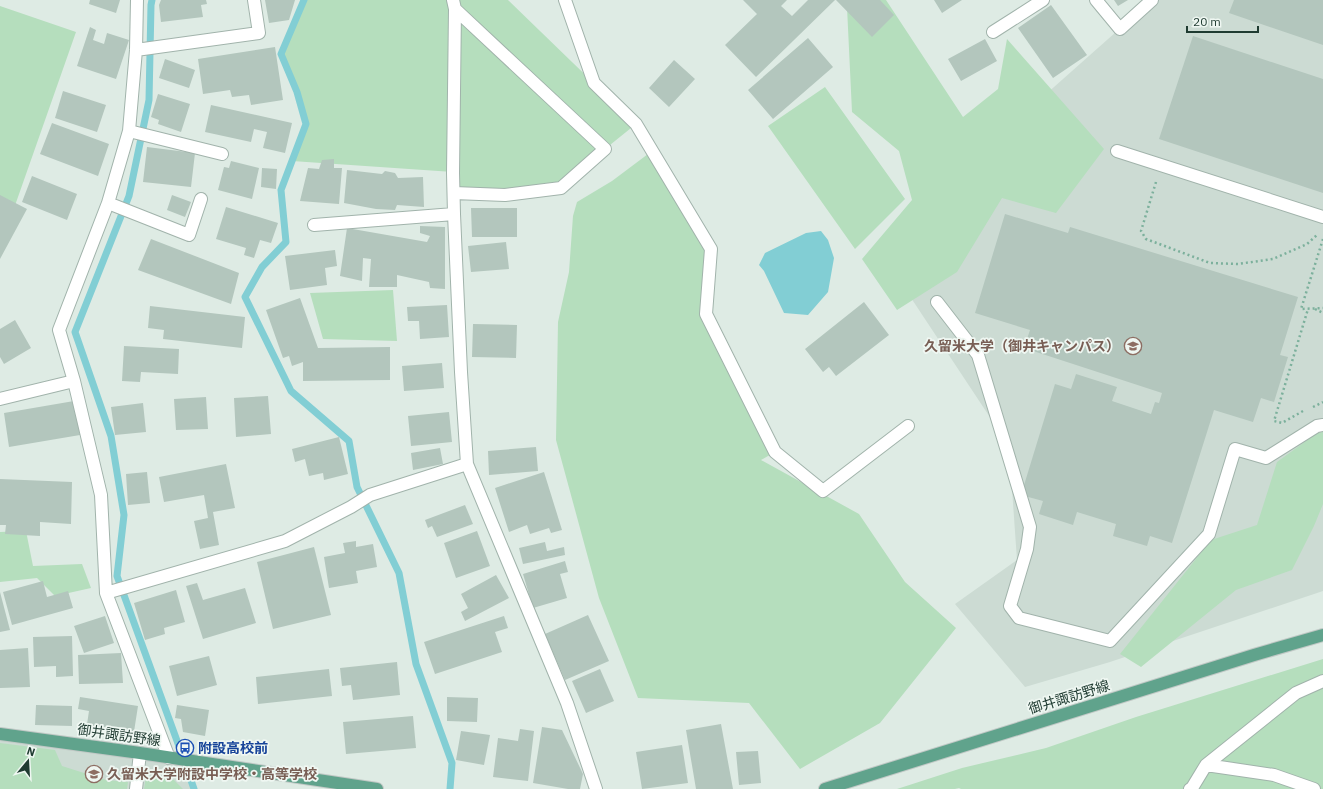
<svg xmlns="http://www.w3.org/2000/svg" width="1323" height="789" font-family="'IBM Plex Sans','Noto Sans JP',sans-serif">
<rect width="100%" height="100%" fill="#deebe4"/>
<path fill="#ccdbd3" d="M1152,0h171v591l-213,71 -85,25 -70,-83 62,-44 -8,-114 -133,-201z
M0,734l184,26 10,29h-194z"/>
<path fill="#b5debd" d="M304,0h204l128,124 -31,25 -44,39 -107,5 -1,-21 -161,-11 14,-37 -9,-32 -16,-38z
M843,0h43l77,117 35,-28 9,-50 97,110 -48,64 -54,-15 -45,74 -60,38 -35,-51 50,-59 -13,-49 -47,-39 -5,-105z
M0,6l76,26 -64,182 -12,-6z
M825,87l80,112 -50,50 -87,-123z
M652,151l59,98 -5,65 69,138 -14,8 98,54 46,68 51,46 -76,95 -80,46 -51,-66 -111,-5 -39,-100 -43,-158 2,-118 11,-50 4,-56 4,-14 35,-21z
M393,290l4,51 -74,-2 -13,-46z
M1323,432v72l-9,22 -22,44 -56,20 -95,77 -21,-13 91,-114 46,-15 20,-63 40,-29z
M26,531l7,35 49,-2 9,24 -36,8 -18,-18 -37,4v-50z
M1323,659v130h-362l-2,-1 -4,1h-58l65,-21 84,-20 90,-31z
M0,743l55,7 7,16 44,14 22,2 -1,7h-127z
M146,777l28,3 9,9h-39z"/>
<path fill="#82ced4" d="M821,231l7,9 6,18 -6,34 -20,23 -24,-2 -20,-42 -5,-6 6,-12 41,-20z"/>
<g fill="none" stroke-linecap="round" stroke-linejoin="round">
<path stroke="#82ced4" stroke-width="7" d="M152,0l-1,5 -2,95 -20,96 -54,136 36,104 13,79 -7,61 67,184 10,29
M304,0l-23,54 16,38 9,32 -25,66 5,52 -24,25 -17,30 46,94 58,50 8,46 42,86 17,91 36,99 -2,26"/>
</g>
<path fill="#b3c6bd" d="M90,0h30l-4,13 -27,-9z
M161,0h45l1,4 -6,1 2,12 -42,5 -2,-17z
M265,0h30l-6,20 -20,3z
M743,0h44l-6,6 11,10 16,-16h27l-79,77 -31,-32 32,-31z
M836,0h44l14,15 -22,22z
M934,0h28l-20,13z
M1114,0h14l-10,6z
M1234,0h89v45l-94,-32z
M1051,5l36,50 -34,23 -35,-50z
M90,27l6,3 -3,10 11,4 3,-11 22,7 -13,39 -39,-13z
M1193,36l130,43v114l-164,-54z
M808,38l25,29 -60,52 -25,-29z
M985,39l12,22 -36,20 -13,-22z
M275,47l8,53 -32,5 -2,-10 -17,2 -2,-7 -27,4 -5,-35z
M165,59l30,11 -6,18 -30,-10z
M674,60l21,19 -26,28 -20,-19z
M63,91l43,14 -9,27 -42,-14z
M158,94l32,10 -9,28 -23,-8 1,-4 -8,-3z
M211,105l81,18 -7,30 -22,-5 4,-16 -13,-3 -3,13 -46,-10z
M52,123l57,21 -11,32 -58,-22z
M147,147l48,6 -4,34 -48,-5z
M334,159v9h8l-3,36 -39,-3 8,-33 11,1 3,-9z
M231,161l28,7 -7,31 -34,-9 6,-23 5,1z
M262,168l15,1 -1,20 -15,-2z
M347,170l35,4 3,-3 10,2 3,5 25,-1 1,30 -27,-2 -2,5 -19,-1 -32,-6z
M32,176l45,18 -10,26 -45,-18z
M0,195l27,14 -27,50z
M172,195l19,7 -6,15 -18,-7z
M226,207l52,16 -7,20 -11,-3 -6,18 -10,-3 2,-7 -30,-9z
M471,208h46v29h-45z
M1005,214l63,19 2,-6 228,70 -18,58 8,2 -14,45 -13,-4 -8,24 -39,-12 -42,133 -22,-7 -3,10 -34,-10 3,-12 -39,-12 -4,13 -34,-11 4,-13 -22,-6 34,-111 16,5 5,-15 41,13 -5,14 39,13 4,-12 4,1 3,-10 -138,-45 6,-18 -55,-17z
M420,226l25,1v62l-15,-1 -1,-6 -32,-7v12h-28l2,-28 -8,-1 -1,23 -22,-5 7,-48 80,14 3,-6 -10,-3z
M151,239l88,34 -8,31 -93,-34z
M506,242l3,27 -38,3 -3,-26z
M335,250l2,16 -12,2 2,17 -37,5 -5,-34z
M300,298l18,50 72,-1v33l-87,1v-19l-11,4 -3,-10 -6,2 -17,-48z
M864,302l25,33 -53,41 -7,-9 -6,5 -18,-23z
M447,305l2,32 -29,2 -1,-18h-11l-1,-14z
M150,306l95,11 -3,31 -79,-9 1,-9 -16,-2z
M15,320l16,28 -27,16 -4,-7v-28z
M473,324l44,1 -1,33 -44,-1z
M124,346l55,3 -1,25 -37,-2 -1,10 -18,-1z
M442,363l2,25 -40,3 -2,-25z
M268,396l3,38 -35,3 -2,-39z
M206,397l2,32 -32,1 -2,-31z
M74,401l6,34 -71,12 -5,-34z
M143,403l3,29 -31,3 -4,-28z
M449,412l3,30 -41,4 -3,-30z
M339,437l9,37 -24,6 -1,-7 -14,3 -4,-17 -10,3 -3,-13z
M536,447l2,24 -49,4 -1,-24z
M440,448l3,16 -30,6 -2,-17z
M226,464l9,44 -22,4 6,33 -19,4 -6,-28 14,-3 -4,-23 -40,7 -5,-25z
M147,472l3,31 -22,2 -2,-31z
M544,472l18,58 -11,3 -2,-5 -19,6 -3,-9 -18,7 -14,-44z
M0,479l72,3 -1,42 -31,-2v14l-35,-2 1,-9h-6z
M465,505l8,19 -36,13 -5,-11 -4,2 -3,-8z
M477,531l13,35 -34,12 -12,-35z
M356,541v6l17,-3 4,23 -21,4 2,12 -29,5 -5,-31 21,-4 -2,-10z
M545,542l2,9 17,-4 1,8 -42,9 -4,-16z
M314,547l17,68 -58,14 -16,-67z
M565,561l3,11 -8,2 7,24 -34,10 -10,-34z
M496,575l13,23 -44,23 -4,-9 7,-4 -7,-14z
M43,581l4,16 21,-6 5,17 -61,17 -9,-33z
M197,583l6,17 42,-12 11,35 -53,16 -17,-53z
M176,590l9,32 -21,6 1,6 -20,6 -11,-37z
M0,592l10,38 -10,2z
M588,615l21,46 -44,19 -20,-46z
M105,616l9,27 -30,10 -10,-27z
M504,616l4,12 -13,4 7,20 -67,22 -11,-32z
M72,636l1,40 -17,1v-11l-22,1 -1,-30z
M28,648l2,39 -30,1v-38z
M121,653l2,30 -44,1 -1,-29z
M209,656l8,29 -40,11 -8,-30z
M397,662l3,33 -47,5 -2,-15 -9,1 -2,-18z
M329,669l3,27 -74,8 -2,-27z
M600,669l14,32 -28,12 -14,-32z
M80,697l58,9 -5,32 -47,-7 3,-20 -11,-2z
M447,697l31,1 -1,24 -30,-1z
M36,705l36,1v20l-37,-1z
M177,705l32,5 -4,26 -22,-4 -2,-13 -6,-1z
M413,716l3,32 -70,6 -3,-32z
M721,724l12,65h-37l-10,-59z
M542,727l20,3 21,44 -3,15h-12l-35,-6z
M520,729l14,2 -6,50 -35,-4 5,-39 20,3z
M461,731l29,4 -6,30 -28,-5z
M682,745l6,38 -46,6 -6,-37z
M758,751l3,32 -22,2 -3,-33z"/>
<g fill="none" stroke-linecap="round" stroke-linejoin="round">
<defs>
<path id="minor" d="M137,0l-1,50 -7,81 -21,72 -49,127 15,51 27,114 5,98 63,165
M453,0l2,9 -2,164 1,41 7,158 6,92 100,239 29,86
M565,0l29,83 42,41 75,125 -5,65 69,138 48,39 85,-65
M1096,0l24,29 32,-29
M993,32l50,-32
M136,50l123,-17 -5,-33
M129,131l93,23
M1117,151l206,66
M454,193l51,2 56,-7 44,-39 -150,-140
M108,203l81,32 12,-36
M314,225l140,-11
M937,302l41,53 52,172 -3,22 -17,57 9,12 91,23 99,-107 26,-85 31,9 51,-32 6,-1
M0,399l74,-18
M106,593l179,-52 66,-34 19,-12 97,-31
M1206,765l68,10 40,14
M136,789l4,-36
M1190,789l2,-1 14,-23 90,-72 27,-12"/>
<path id="major" d="M0,734l140,19 237,36
M825,789l429,-134 69,-20"/>
</defs>
<use href="#minor" stroke="#a1b3ab" stroke-width="14"/>
<use href="#major" stroke="#c0c8c5" stroke-width="14"/>
<path stroke="#7cb09c" stroke-width="2.5" stroke-dasharray="2 3" stroke-linecap="butt" d="M1156,182l-15,49 5,8 64,24 28,1 35,-5 34,-15 10,-9
M1323,239l-22,70 22,-1
M1315,309l8,4
M1313,407l10,-5
M1303,411l-21,12 -8,-2 34,-112"/>
<use href="#minor" stroke="#fff" stroke-width="12"/>
<use href="#major" stroke="#60a38c" stroke-width="12"/>
</g>
<defs>
<symbol id="university-ring" viewBox="-11 -11 22 22"><circle r="9.5" fill="#eff7f2" stroke="#8d6e63" stroke-width="1.5"/><path d="M0-5L7-2L0 1L-7-2ZM-4 1L0 2.5L4 1V4Q0 6-4 4Z" fill="#8d6e63"/></symbol>
<symbol id="bus-ring" viewBox="-11 -11 22 22"><circle r="9.5" fill="#eff7f2" stroke="#1a4fb4" stroke-width="1.5"/><path d="M-5-6H5V4H4V6H2V4H-2V6H-4V4H-5ZM-3.5-4V0h7V-4ZM-3.5 1.2v1.5H-2V1.2ZM2 1.2v1.5H3.5V1.2Z" fill="#1a4fb4"/></symbol>
<symbol id="school-ring" viewBox="-11 -11 22 22"><circle r="9.5" fill="#eff7f2" stroke="#8d6e63" stroke-width="1.5"/><path d="M0-5L7-2L0 1L-7-2ZM-4 1L0 2.5L4 1V4Q0 6-4 4Z" fill="#8d6e63"/></symbol>
</defs>
<g fill-rule="evenodd">
<use href="#university-ring" x="1123" y="336" width="20" height="20"/>
<use href="#bus-ring" x="175" y="738" width="20" height="20"/>
<use href="#school-ring" x="84" y="764" width="20" height="20"/>
</g>
<g text-anchor="middle" dominant-baseline="central" stroke-width="3.5" stroke-linejoin="round" paint-order="stroke">
<g font-size="14" font-weight="bold" fill="#785e54" stroke="#eff7f2" text-anchor="end">
<text x="1120" y="346">久留米大学（御井キャンパス）</text>
<text x="107" y="774" text-anchor="start">久留米大学附設中学校・高等学校</text>
</g>
<g font-size="14" fill="#1f3b31" stroke="#eff7f2">
<text transform="translate(1069 697) rotate(-17)">御井諏訪野線</text>
<text transform="translate(119 735) rotate(8)">御井諏訪野線</text>
</g>
<g font-size="14" font-weight="bold" fill="#164399" stroke="#eff7f2" text-anchor="start">
<text x="198" y="748">附設高校前</text>
</g>
</g>
<g transform="translate(28 761) rotate(18)" stroke="#eff7f2" stroke-width="3" paint-order="stroke">
<path d="M0-3L7 15L0 10L-7 15Z" fill="#1f3b31"/>
<text y="-6" font-size="11" font-weight="bold" text-anchor="middle" fill="#1f3b31">N</text>
</g>
<path d="M1187 26v6h71v-6" fill="none" stroke="#1f3b31" stroke-width="2"/>
<text x="1193" y="26" font-size="12" fill="#1f3b31" stroke="#eff7f2" stroke-width="3" paint-order="stroke">20 m</text>
</svg>
